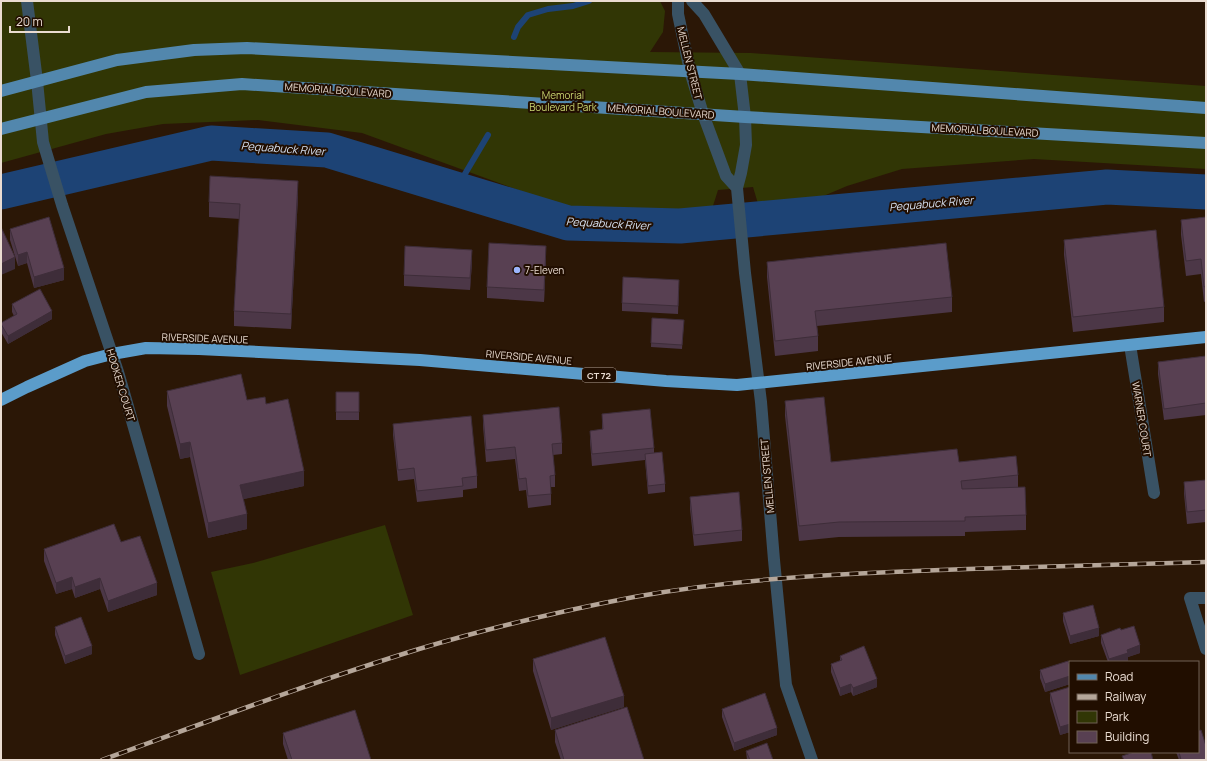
<svg xmlns="http://www.w3.org/2000/svg" width="1207" height="761" font-family="Manrope,sans-serif">
<rect width="100%" height="100%" fill="#2b1706"/>
<path fill="#313605" d="M1,1h659l5,10 -2,21 -13,20 101,1 455,33v83l-172,-10 -132,10 -55,17 -40,17 -48,4 -6,-20 -35,3 -6,19 -107,4 -51,-10 -192,-70 -104,-13 -95,4 -57,10 -105,29z
M385,525l28,90 -173,60 -29,-103 42,-9z"/>
<g fill="none" stroke-linecap="round" stroke-linejoin="round">
<path stroke="#1d4375" stroke-width="6" d="M514,37l4,-10 10,-12 20,-6 25,-3 16,-5
M456,189l32,-54"/>
<path stroke="#1d4375" stroke-width="35" d="M1,192l210,-49 116,7 241,73 112,3 427,-39 99,5"/>
<path stroke="#395264" stroke-width="12" d="M27,1l10,80 6,61 19,63 56,167 81,282
M678,1v13l12,57 13,43 23,62 11,12
M692,1l12,13 36,60 5,43 1,28 -5,28 -4,15 8,85 16,129 13,158 12,125 26,75
M1130,345l24,148
M1206,598h-16l16,51"/>
<path stroke="#5287ad" stroke-width="12" d="M1,91l116,-31 77,-10 53,-2 493,26 466,34
M1,129l145,-37 96,-8 503,33 461,26"/>
<path stroke="#5b9cca" stroke-width="12" d="M1,400l26,-13 58,-26 27,-7 34,-6 53,1 221,11 246,21 71,4 469,-48"/>
<defs>
<path id="rail" d="M102,760c105,-38 210,-78 317,-111 70,-21 142,-38 215,-52 110,-20 222,-24 334,-28 79,-2 159,-5 238,-7"/>
</defs>
<use href="#rail" stroke="#b5a699" stroke-width="4.5"/>
<use href="#rail" stroke="#210e00" stroke-width="3" stroke-dasharray="9" stroke-linecap="butt"/>
</g>
<path fill="#4c3747" d="M298,196l-7,133 -57,-3v-15l6,-92 -31,-2v-15z
M1206,217v84l-2,1 -3,-28 -15,2 -5,-41v-15z
M10,229l54,51 -30,8 -7,-25 -9,3 -8,-26z
M1064,240l100,67v15l-91,10 -9,-77z
M546,258l-2,44 -57,-4v-11z
M472,262l-2,28 -66,-4v-11z
M767,262l185,35v15l-135,14 1,10v15l-43,5 -8,-79z
M679,288l-1,26 -56,-3v-8z
M12,304l40,15 -44,25 -7,-12v-9l13,-7 -2,-4z
M652,318l32,2 -2,29 -31,-2z
M1206,356v59l-42,5 -6,-46v-12z
M167,391l80,9 19,4 38,82 -61,13 4,30 -39,9 -18,-81 -10,2 -13,-53z
M336,392h23v28h-23z
M785,401l46,61h128l59,13v12l8,28v15l-61,2v4l-126,1 -40,4 -14,-125z
M602,414l52,34v5l11,31v8l-17,2 -3,-34 -53,6 -2,-24v-11l12,-1z
M483,415l79,28v11l-9,1 2,20v12h-4v18l-23,3 -2,-18 -7,1 -4,-32 -29,3 -3,-36z
M393,424l84,52v12l-14,2v7l-46,5 -3,-23 -16,2 -5,-46z
M1206,480v42l-19,2 -3,-30v-12z
M690,497l52,33v11l-48,5 -4,-37z
M121,542l36,53 -49,17 -8,-23 -25,9 -3,-9 -16,5 -12,-33v-12z
M1063,613l36,23 -29,8 -7,-23z
M55,627l37,27 -27,10 -10,-29z
M1121,630l19,23 -12,4v4l-4,1h-16l-7,-19v-8z
M840,656l37,31 -24,9 -2,-4 -11,4 -9,-24v-8l9,-3z
M533,659l91,48 -73,23 -18,-59z
M1070,666v18l-25,8 -5,-14v-8z
M1070,687v45l-10,3 -10,-34v-8z
M722,709l55,26 -43,16 -12,-34z
M555,730l89,30h-83l-6,-18z
M283,733l88,27h-83l-5,-16z
M746,751l27,9h-26z
M1176,752h22l8,8h-27z"/>
<path fill="#3e2d39" d="M298,181v15l-7,133v-15z
M546,246v12l-2,44v-12z
M472,250v12l-2,28v-12z
M27,252v11l-9,3v-11z
M15,257v12l-14,6v-11z
M64,268v12l-30,8v-11z
M52,311v8l-44,25v-8z
M190,442v15l-10,2v-15z
M304,471v15l-64,14v-15z
M247,514v15l-39,9v-15z
M72,577v12l-16,5v-11z
M100,578v11l-25,9v-11z
M157,583v12l-49,17v-11z
M1099,628v8l-29,8v-8z
M1140,645v8l-12,4v4l-4,1h-15v-3l18,-9z
M92,646v8l-27,10v-8z
M1070,676v8l-25,8v-8z
M877,679v8l-24,9v-8z
M851,684v8l-11,4v-8z
M624,696v11l-73,23v-12z
M1070,724v8l-10,3v-8z
M777,728v7l-43,16v-8z"/>
<path fill="#584052" stroke="#3e2d39" d="M210,176l88,5 -7,133 -57,-3 6,-107 -31,-2z
M49,217l15,51 -30,9 -7,-25 -9,3 -8,-26z
M1206,217v69l-2,1 -3,-28 -15,2 -5,-41z
M1,227l14,30 -14,7z
M1156,230l8,77 -91,10 -9,-77z
M489,243l57,3 -2,44 -57,-3z
M946,243l6,54 -137,14 3,25 -43,5 -8,-79z
M405,246l67,4 -2,28 -66,-3z
M623,277l56,3 -1,26 -56,-3z
M40,289l12,22 -44,25 -7,-12v-1l16,-9 -5,-10z
M652,318l32,2 -2,25 -31,-2z
M1206,356v47l-42,6 -6,-47z
M241,374l6,26 18,-3 1,7 22,-5 16,72 -64,14 7,29 -39,9 -18,-81 -10,2 -13,-53z
M336,392h23v20h-23z
M824,397l7,65 126,-13 2,13 57,-6 2,19 -57,6 1,8 63,-2 1,28 -61,2v4l-126,1 -40,4 -14,-125z
M559,407l3,36 -10,1 3,31 -5,1 1,18 -23,2 -2,-18 -7,1 -4,-32 -29,3 -3,-35z
M650,409l4,39 -62,6 -2,-23 13,-2 -1,-15z
M471,416l6,60 -15,2 1,8 -46,5 -3,-23 -16,2 -5,-46z
M662,452l3,32 -17,2 -3,-32z
M1206,480v30l-19,2 -3,-30z
M739,492l3,38 -48,5 -4,-38z
M114,524l7,18 19,-6 17,47 -49,18 -8,-23 -25,9 -3,-10 -16,6 -12,-34z
M1093,605l6,23 -29,8 -7,-23z
M81,617l11,29 -27,10 -10,-29z
M1134,626l6,19 -13,5 1,3 -19,6 -8,-24 19,-7 1,2z
M605,637l19,59 -73,22 -18,-59z
M864,646l13,33 -24,9 -2,-4 -11,4 -9,-24 11,-4 -2,-4z
M1068,661l2,5v10l-25,8 -5,-14z
M1070,687v37l-10,3 -10,-34z
M765,693l12,35 -43,15 -12,-34z
M627,707l17,53h-80l-9,-30z
M355,710l16,50h-79l-9,-27z
M1201,730l5,16v14h-25l-2,-8h19v-21z
M767,743l6,17h-23l-4,-9z
M1134,752h17l2,8h-29l-2,-4z"/>
<circle fill="#9bb5fd" stroke="#210e00" stroke-width="1.5" cx="517" cy="270" r="4"/>
<g text-anchor="middle" dominant-baseline="central" stroke-width="4" stroke-linejoin="round" paint-order="stroke">
<rect fill="#210e00" stroke="#ae9e92" stroke-width="1" x="582" y="368" width="34" height="14" rx="3"/>
<g font-size="9" font-weight="bold" fill="#eadcd1">
<text x="599" y="375">CT 72</text>
</g>
<g font-size="10" fill="#eadcd1" stroke="#210e00">
<text transform="translate(690 63) rotate(76)">MELLEN STREET</text>
<text transform="translate(338 90) rotate(4)">MEMORIAL BOULEVARD</text>
<text transform="translate(661 111) rotate(4)">MEMORIAL BOULEVARD</text>
<text transform="translate(985 130) rotate(3)">MEMORIAL BOULEVARD</text>
<text transform="translate(205 338) rotate(2)">RIVERSIDE AVENUE</text>
<text transform="translate(529 357) rotate(5)">RIVERSIDE AVENUE</text>
<text transform="translate(849 362) rotate(-6)">RIVERSIDE AVENUE</text>
<text transform="translate(121 385) rotate(73)">HOOKER COURT</text>
<text transform="translate(1142 419) rotate(81)">WARNER COURT</text>
<text transform="translate(767 476) rotate(-95)">MELLEN STREET</text>
</g>
<g font-size="10" fill="#c9d570" stroke="#210e00">
<text x="563" y="95">Memorial<tspan x="563" dy="12">Boulevard Park</tspan></text>
</g>
<g font-size="10" fill="#eadcd1" stroke="#210e00" text-anchor="start">
<text x="525" y="270">7-Eleven</text>
</g>
<g font-size="11" font-style="italic" fill="#d8e3f3" stroke="#210e00">
<text transform="translate(283 148) rotate(4)">Pequabuck River</text>
<text transform="translate(931 203) rotate(-5)">Pequabuck River</text>
<text transform="translate(608 223) rotate(3)">Pequabuck River</text>
</g>
</g>
<rect width="1207" height="761" fill="none" stroke="#eadcd1" stroke-width="4"/>
<rect x="1069" y="661" width="130" height="92" fill="#210e00" stroke="#716054"/>
<rect x="1077" y="674" width="20" height="6" fill="#5287ad" stroke="#716054"/>
<text x="1105" y="681" font-size="12" fill="#eadcd1">Road</text>
<rect x="1077" y="694" width="20" height="6" fill="#b5a699" stroke="#716054"/>
<text x="1105" y="701" font-size="12" fill="#eadcd1">Railway</text>
<rect x="1077" y="711" width="20" height="12" fill="#313605" stroke="#716054"/>
<text x="1105" y="721" font-size="12" fill="#eadcd1">Park</text>
<rect x="1077" y="731" width="20" height="12" fill="#584052" stroke="#716054"/>
<text x="1105" y="741" font-size="12" fill="#eadcd1">Building</text>
<path d="M10 26v6h59v-6" fill="none" stroke="#eadcd1" stroke-width="2"/>
<text x="16" y="26" font-size="12" fill="#eadcd1" stroke="#210e00" stroke-width="3" paint-order="stroke">20 m</text>
</svg>
